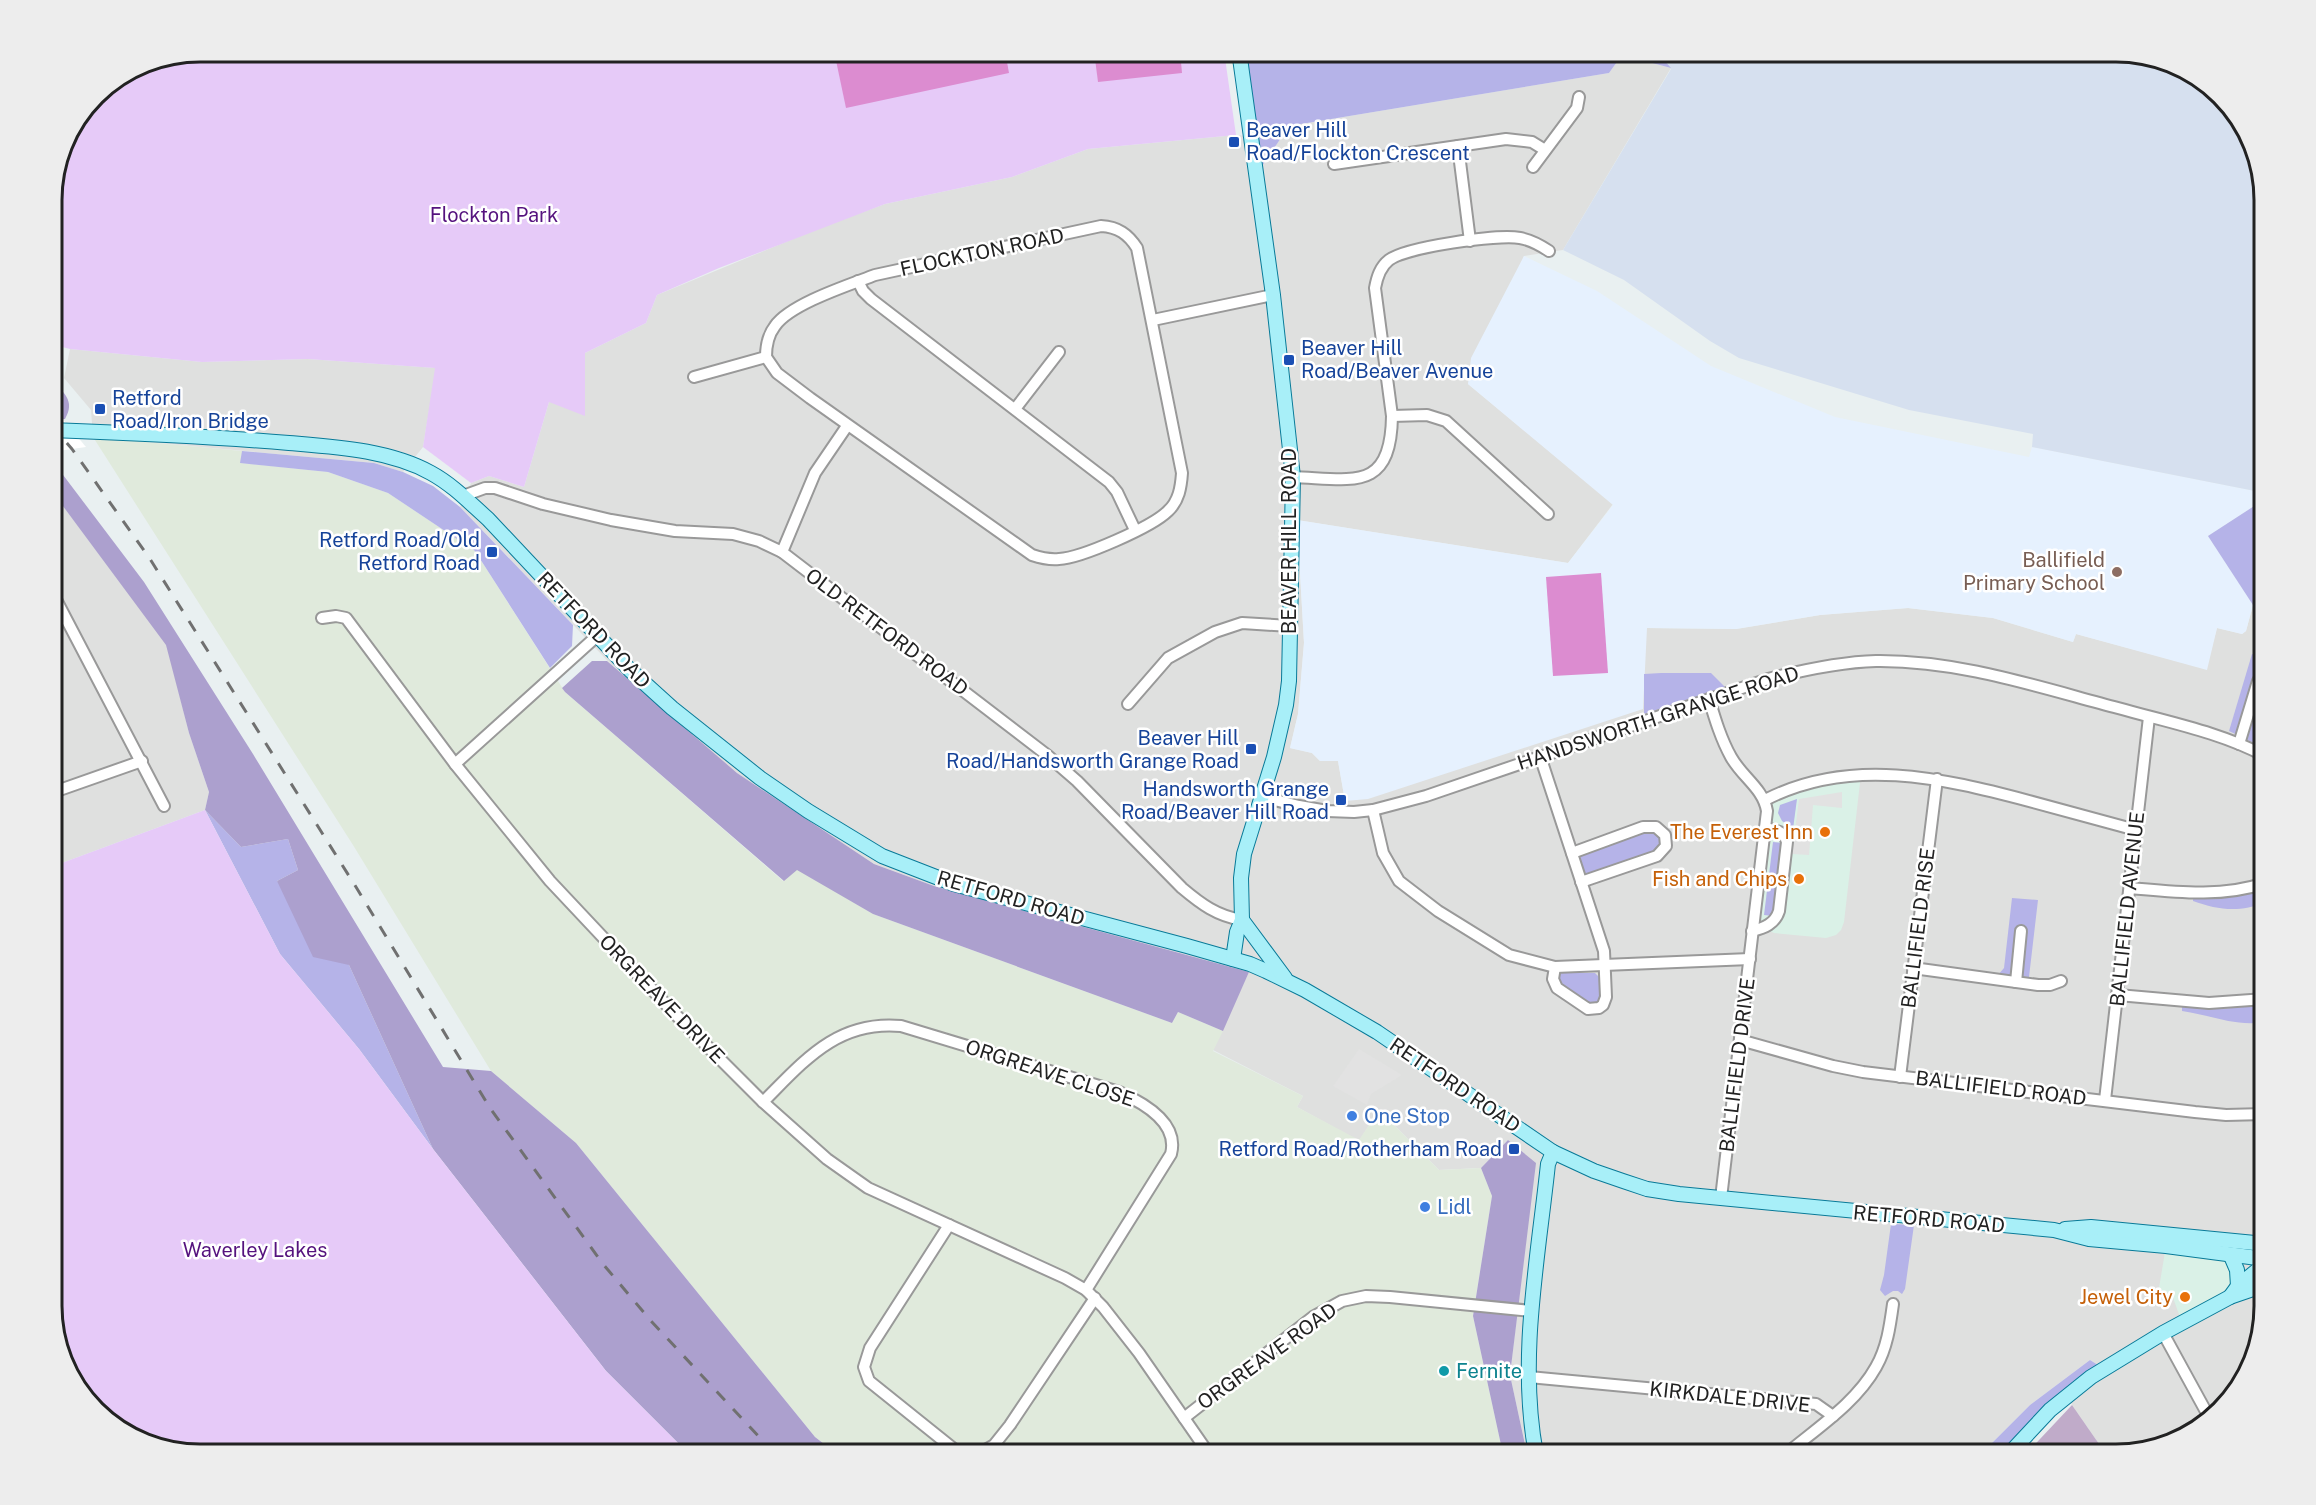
<svg xmlns="http://www.w3.org/2000/svg" width="2316" height="1505" font-family="'Public Sans',sans-serif">
<style>
.residential{fill:#dfe0df}
.commercial{fill:#daf1e7}
.industrial{fill:#e0eadc}
.education{fill:#e6f1fe}
.farmland{fill:#d6e0ef}
.grass{fill:#b5b3e8}
.forest{fill:#aca0ce}
.cemetery{fill:#c0abc9}
.park{fill:#e6caf8}
.pitch{fill:#dc8cd0}
.parking{fill:#e2e2e2}
.pier{fill:#fff}
.lines{fill:none;stroke-linecap:round;stroke-linejoin:round}
.minor-casing{stroke:#999;stroke-width:14}
.major-casing{stroke:#087a98;stroke-width:16}
.minor{stroke:#fff;stroke-width:10}
.major{stroke:#a8eff8;stroke-width:14}
.rail{stroke:#707070;stroke-width:3;stroke-dasharray:12 12;stroke-linecap:butt}
.transit-dot{fill:#1a4fb4;stroke:#fff;stroke-width:2}
.education-dot{fill:#8d6e63;stroke:#fff;stroke-width:2}
.food-dot{fill:#e8710a;stroke:#fff;stroke-width:2}
.shop-dot{fill:#3f7fe0;stroke:#fff;stroke-width:2}
.culture-dot{fill:#0f9aa8;stroke:#fff;stroke-width:2}
.labels{text-anchor:middle;dominant-baseline:central;stroke-width:5;stroke-linejoin:round;paint-order:stroke}
.transit-label{font-size:20px;fill:#164399;stroke:#fff;text-anchor:end}
.park-label{font-size:20px;fill:#55127e;stroke:#fff}
.street-label{font-size:20px;fill:#222;stroke:#fff}
.education-label{font-size:20px;fill:#785e54;stroke:#fff;text-anchor:end}
.food-label{font-size:20px;fill:#c56008;stroke:#fff;text-anchor:end}
.shop-label{font-size:20px;fill:#366cbe;stroke:#fff;text-anchor:start}
.culture-label{font-size:20px;fill:#0d838f;stroke:#fff;text-anchor:start}
.rim{fill:none;stroke:#222;stroke-width:3}
</style>
<rect width="100%" height="100%" fill="#e9f0f1"/>
<g class="residential">
<polygon points="1622,55 1671,68 1563,250 1524,256 1468,384 1613,504 1568,563 1297,520 1304,643 1298,714 1290,748 1312,753 1320,761 1338,761 1345,801 1647,628 1736,629 1820,615 1908,608 1993,618 2073,642 2076,634 2206,669 2217,628 2242,634 2246,631 2253,605 2265,616 2265,1306 2240,1388 2190,1434 2117,1454 2106,1454 2072,1405 2066,1388 2098,1365 2090,1360 2030,1405 1981,1454 1527,1454 1510,1375 1535,1163 1508,1140 1481,1168 1439,1170 1379,1110 1359,1141 1297,1107 1303,1096 1213,1050 1249,972 934,886 874,864 737,773 627,681 460,507 471,483 489,476 524,487 549,402 585,353 646,323 657,295 822,227 885,204 1012,177 1088,149 1236,135 1258,137 1262,165 1289,126 1609,73"/>
<polygon points="70,349 202,362 308,359 436,368 423,447 403,472 374,463 93,437 91,410 64,378"/>
<polygon points="51,490 167,645 189,733 209,792 205,810 51,867"/>
</g>
<g class="commercial">
<polygon points="1861,774 1844,922 1841,930 1836,935 1826,938 1774,933 1763,928 1752,931 1765,800"/>
<polygon points="2166,1246 2231,1256 2238,1286 2182,1323 2171,1292 2158,1294"/>
</g>
<polygon class="industrial" points="93,437 242,451 241,463 328,472 388,493 475,551 565,692 783,881 797,869 873,914 1172,1023 1178,1012 1223,1031 1213,1051 1303,1096 1297,1107 1359,1140 1379,1110 1439,1170 1481,1168 1492,1196 1473,1316 1503,1454 837,1454 815,1437 576,1143 491,1071 353,845"/>
<polygon class="education" points="1524,256 1597,291 1711,366 1835,417 2029,457 2032,447 2265,493 2265,499 2208,536 2253,605 2246,631 2242,634 2217,628 2207,670 2076,634 2073,642 1993,618 1908,608 1820,615 1736,629 1647,628 1643,709 1368,799 1345,801 1338,761 1320,761 1312,753 1290,748 1298,714 1304,643 1297,520 1568,563 1613,505 1468,384 1471,358"/>
<polygon class="farmland" points="1656,51 2116,51 2199,76 2245,126 2265,199 2265,493 2032,447 2033,434 1909,410 1739,358 1710,341 1624,280 1563,250 1671,69"/>
<g class="grass">
<polygon points="1246,51 1656,51 1671,68 1622,55 1609,73 1289,126 1262,166"/>
<polygon points="242,451 374,463 403,472 433,486 460,507 573,625 572,646 550,668 475,551 388,493 328,472 240,463"/>
<polygon points="2265,499 2265,616 2253,605 2208,536"/>
<polygon points="2252,654 2265,659 2265,707 2254,743 2229,731"/>
<polygon points="1661,673 1711,673 1725,687 1644,714 1644,674"/>
<polygon points="1797,799 1793,829 1782,821 1778,813 1780,805"/>
<polygon points="205,810 241,847 288,839 298,870 277,881 349,965 433,1149 359,1049 280,954"/>
<polygon points="1651,832 1657,835 1660,840 1657,850 1651,854 1589,874 1583,872 1579,861 1582,854 1643,833"/>
<polygon points="1773,842 1783,843 1773,916 1764,915"/>
<path d="M2265,889V902C2240,913 2218,910 2193,901V898L2227,897Z"/>
<polygon points="2012,898 2038,900 2029,977 1998,975 2004,968"/>
<polygon points="1560,973 1595,973 1602,980 1603,997 1596,1005 1590,1005 1559,983 1557,977"/>
<path d="M2265,1005V1022C2235,1027 2211,1015 2182,1011V1006L2220,1009Z"/>
<polygon points="1891,1224 1914,1225 1905,1289 1902,1294 1898,1291 1893,1291 1885,1296 1880,1290 1884,1275"/>
<path d="M2090,1360L2098,1365C2062,1391 2032,1421 2002,1454H1981L2030,1405Z"/>
</g>
<g class="forest">
<path d="M51,378C63,393 76,400 65,419L51,420Z"/>
<polygon points="51,459 144,582 253,754 443,1067 491,1071 576,1143 815,1437 837,1454 689,1454 606,1371 433,1149 349,965 313,957 277,881 298,870 288,839 241,847 205,810 209,792 189,733 166,645 51,490"/>
<polygon points="592,661 607,661 737,773 874,864 934,886 1249,972 1223,1031 1178,1012 1172,1023 873,914 797,870 784,881 565,692 562,688"/>
<polygon points="1508,1140 1536,1163 1510,1375 1527,1454 1503,1454 1473,1316 1492,1196 1481,1168"/>
</g>
<polygon class="cemetery" points="2072,1405 2106,1454 2026,1454"/>
<g class="park">
<polygon points="200,51 1224,51 1236,135 1088,149 1012,177 885,204 719,268 657,295 646,323 585,353 585,416 549,402 524,487 489,476 471,483 423,447 435,368 308,359 202,362 70,349 51,344 51,190 62,142 95,94 143,62"/>
<polygon points="205,810 280,954 359,1049 433,1149 606,1371 689,1454 200,1454 117,1429 71,1379 51,1315 51,867"/>
</g>
<g class="pitch">
<polygon points="834,51 1005,51 1009,73 846,108"/>
<polygon points="1094,51 1180,51 1182,73 1098,82"/>
<polygon points="1601,573 1608,673 1553,676 1546,577"/>
</g>
<g class="parking">
<polygon points="1842,792 1842,808 1813,805 1809,855 1792,854 1799,799"/>
<polygon points="1359,1049 1402,1075 1371,1094 1367,1105 1333,1086"/>
</g>
<polygon class="pier" points="51,406 52,406 86,447 51,452"/>
<g class="lines">
<g class="minor-casing">
<g id="minor">
<polyline points="1458,146 1470,241"/>
<polyline points="1334,164 1506,139 1532,142 1545,150"/>
<polyline points="1533,167 1577,108 1579,97"/>
<path d="M1101,226C1118,227 1128,234 1137,248L1182,473C1181,487 1179,501 1168,511C1152,527 1081,558 1059,559C1049,560 1041,558 1032,555L810,398L777,373L766,357C766,346 768,335 775,326C790,304 849,285 875,275Z"/>
<polyline points="858,281 863,291 871,299 1109,482 1117,492 1135,530"/>
<polyline points="1153,320 1273,295"/>
<polyline points="694,377 766,357"/>
<polyline points="1015,409 1059,352"/>
<polyline points="1392,416 1427,415 1446,421 1548,514"/>
<path d="M1293,477C1352,479 1391,493 1392,416L1375,288C1377,277 1380,267 1389,260C1406,247 1498,234 1520,238C1531,240 1540,245 1549,251"/>
<path d="M463,496L485,488H495L543,504L611,520L675,531L733,534L759,541L782,552L1047,755L1077,781L1182,888C1201,904 1217,916 1242,920"/>
<polyline points="782,552 815,473 847,426"/>
<polyline points="51,590 164,806"/>
<polyline points="322,618 336,616 346,618 455,764 550,881 675,1014 763,1102 827,1159 868,1188 1065,1278 1086,1290 1103,1307 1139,1353 1209,1454"/>
<path d="M1709,699C1715,719 1721,739 1731,757C1742,777 1763,788 1767,811L1721,1198"/>
<polyline points="1128,704 1168,658 1215,632 1242,623 1290,626"/>
<polyline points="2239,744 2258,681"/>
<polyline points="1540,756 1604,951 1606,997 1603,1005 1599,1008 1588,1009 1557,988 1553,979 1555,967"/>
<polyline points="455,764 597,636"/>
<polyline points="51,793 142,761"/>
<path d="M1262,797L1299,806L1327,811L1354,812L1373,810L1426,796L1768,679C1803,670 1839,662 1876,661C1959,660 2038,687 2118,708C2167,722 2220,732 2265,756"/>
<path d="M1765,800C1850,756 1942,778 2029,801C2065,811 2100,820 2136,830"/>
<polyline points="1373,810 1383,853 1399,881 1438,911 1509,955 1555,967 1750,959"/>
<polyline points="1572,853 1643,827 1656,827 1665,835 1666,846 1657,856 1581,882"/>
<path d="M2130,888C2175,892 2221,898 2265,883"/>
<path d="M1752,931C1764,928 1775,924 1779,911L1787,842C1784,831 1775,830 1765,828"/>
<polyline points="1913,968 2038,985 2050,985 2061,981"/>
<polyline points="2016,982 2021,931"/>
<polyline points="2118,995 2209,1003 2265,999"/>
<polyline points="1740,1040 1833,1066 1863,1072 2195,1112 2226,1115 2265,1114"/>
<polyline points="1900,1077 1937,779"/>
<polyline points="2105,1100 2149,717"/>
<path d="M763,1102C804,1061 837,1020 901,1026L1119,1092C1144,1103 1179,1123 1171,1154L1086,1290"/>
<polyline points="949,1225 870,1348 864,1367 869,1381 955,1450 966,1454"/>
<polyline points="2163,1333 2209,1417"/>
<polyline points="1529,1377 1816,1404 1833,1416"/>
<polyline points="1184,1418 1313,1317 1342,1301 1366,1296 1390,1297 1532,1311"/>
<polyline points="978,1454 994,1445 1010,1425 1095,1298"/>
<path d="M1786,1454C1817,1428 1856,1403 1876,1367C1887,1348 1890,1326 1893,1304"/>
</g>
</g>
<g class="major-casing">
<g id="major">
<path d="M51,430C131,433 210,436 289,443C336,447 389,450 431,473C453,485 470,503 488,519L630,670L672,708L760,778L808,811L882,856L954,884L1187,946L1250,964L1266,971L1305,990L1377,1032L1553,1152L1594,1171L1623,1181L1647,1189L1679,1194L2054,1230L2089,1239L2166,1246L2265,1259"/>
<polyline points="1242,920 1285,978"/>
<polyline points="1233,959 1237,932 1242,920 1241,878 1244,854 1274,757 1286,705 1289,681 1293,477 1273,295 1239,51"/>
<polyline points="2065,1229 2091,1227 2265,1244"/>
<polyline points="2231,1256 2237,1270 2238,1286"/>
<polyline points="2230,1297 2238,1286 2265,1264"/>
<path d="M1536,1454C1518,1359 1538,1259 1548,1164L1553,1152"/>
<polyline points="2009,1454 2050,1410 2091,1377 2163,1333 2230,1297 2265,1285"/>
</g>
</g>
<use href="#minor" class="minor"/>
<use href="#major" class="major"/>
<polyline class="rail" points="51,425 72,449 150,559 356,887 490,1108 603,1264 651,1321 775,1454"/>
</g>
<g class="transit-dot">
<rect x="1228" y="136" width="12" height="12" rx="3"/>
<rect x="1283" y="354" width="12" height="12" rx="3"/>
<rect x="94" y="403" width="12" height="12" rx="3"/>
<rect x="486" y="546" width="12" height="12" rx="3"/>
<rect x="1245" y="743" width="12" height="12" rx="3"/>
<rect x="1335" y="794" width="12" height="12" rx="3"/>
<rect x="1508" y="1143" width="12" height="12" rx="3"/>
</g>
<circle class="education-dot" cx="2117" cy="572" r="6"/>
<g class="food-dot">
<circle cx="1825" cy="832" r="6"/>
<circle cx="1799" cy="879" r="6"/>
<circle cx="2185" cy="1297" r="6"/>
</g>
<g class="shop-dot">
<circle cx="1352" cy="1116" r="6"/>
<circle cx="1425" cy="1207" r="6"/>
</g>
<circle class="culture-dot" cx="1444" cy="1371" r="6"/>
<g class="labels">
<g class="transit-label">
<text x="1246" y="130" text-anchor="start">Beaver Hill<tspan x="1246" dy="23">Road/Flockton Crescent</tspan></text>
<text x="1301" y="348" text-anchor="start">Beaver Hill<tspan x="1301" dy="23">Road/Beaver Avenue</tspan></text>
<text x="112" y="398" text-anchor="start">Retford<tspan x="112" dy="23">Road/Iron Bridge</tspan></text>
<text x="480" y="540">Retford Road/Old<tspan x="480" dy="23">Retford Road</tspan></text>
<text x="1239" y="738">Beaver Hill<tspan x="1239" dy="23">Road/Handsworth Grange Road</tspan></text>
<text x="1329" y="789">Handsworth Grange<tspan x="1329" dy="23">Road/Beaver Hill Road</tspan></text>
<text x="1502" y="1149">Retford Road/Rotherham Road</text>
</g>
<g class="park-label">
<text x="494" y="215">Flockton Park</text>
<text x="255" y="1250">Waverley Lakes</text>
</g>
<g class="street-label">
<text transform="translate(982 252) rotate(-12)">FLOCKTON ROAD</text>
<text transform="translate(1289 541) rotate(-90)">BEAVER HILL ROAD</text>
<text transform="translate(594 630) rotate(46)">RETFORD ROAD</text>
<text transform="translate(887 632) rotate(37)">OLD RETFORD ROAD</text>
<text transform="translate(1658 718) rotate(-18)">HANDSWORTH GRANGE ROAD</text>
<text transform="translate(1011 898) rotate(16)">RETFORD ROAD</text>
<text transform="translate(2127 909) rotate(-84)">BALLIFIELD AVENUE</text>
<text transform="translate(1918 928) rotate(-83)">BALLIFIELD RISE</text>
<text transform="translate(662 999) rotate(46)">ORGREAVE DRIVE</text>
<text transform="translate(1737 1065) rotate(-83)">BALLIFIELD DRIVE</text>
<text transform="translate(1050 1073) rotate(18)">ORGREAVE CLOSE</text>
<text transform="translate(1455 1085) rotate(34)">RETFORD ROAD</text>
<text transform="translate(2001 1088) rotate(7)">BALLIFIELD ROAD</text>
<text transform="translate(1929 1219) rotate(5)">RETFORD ROAD</text>
<text transform="translate(1267 1356) rotate(-36)">ORGREAVE ROAD</text>
<text transform="translate(1730 1397) rotate(6)">KIRKDALE DRIVE</text>
</g>
<g class="education-label">
<text x="2105" y="560">Ballifield<tspan x="2105" dy="23">Primary School</tspan></text>
</g>
<g class="food-label">
<text x="1813" y="832">The Everest Inn</text>
<text x="1787" y="879">Fish and Chips</text>
<text x="2173" y="1297">Jewel City</text>
</g>
<g class="shop-label">
<text x="1364" y="1116">One Stop</text>
<text x="1437" y="1207">Lidl</text>
</g>
<g class="culture-label">
<text x="1456" y="1371">Fernite</text>
</g>
</g>
<path d="M0 0H2316V1505H0ZM200 62H2116A138 138 0 0 1 2254 200V1306A138 138 0 0 1 2116 1444H200A138 138 0 0 1 62 1306V200A138 138 0 0 1 200 62Z" fill="#ededed" fill-rule="evenodd"/>
<path class="rim" d="M200 62H2116A138 138 0 0 1 2254 200V1306A138 138 0 0 1 2116 1444H200A138 138 0 0 1 62 1306V200A138 138 0 0 1 200 62Z"/>
</svg>
